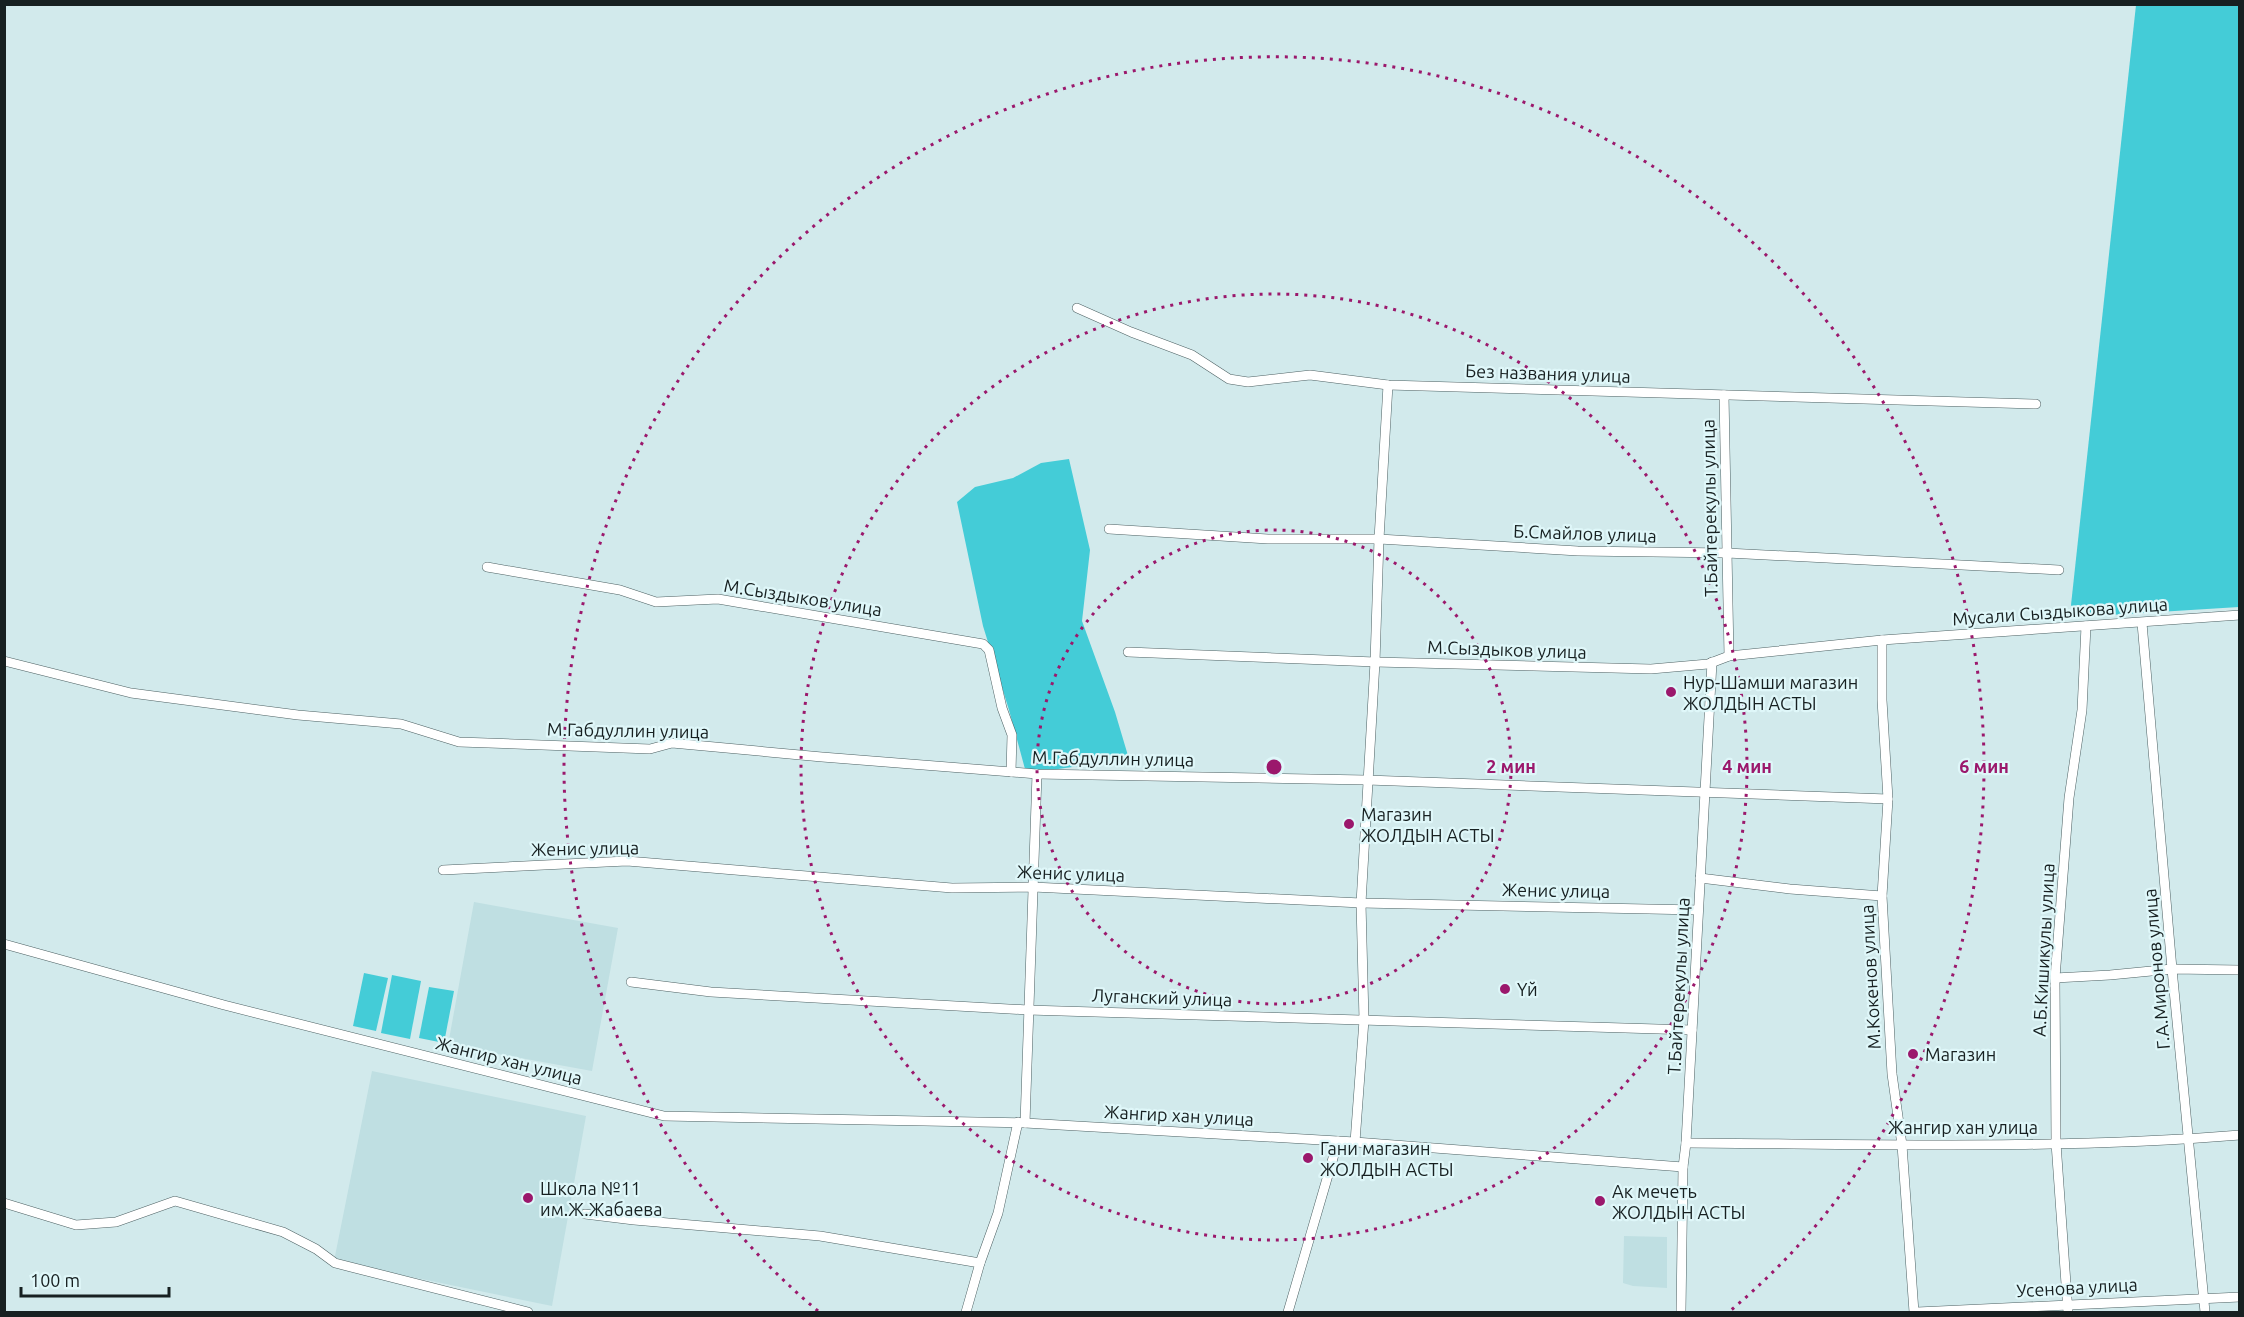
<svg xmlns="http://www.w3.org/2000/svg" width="2244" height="1317" font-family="Ubuntu,sans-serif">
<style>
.built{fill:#bfdfe2}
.green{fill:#44ccd7}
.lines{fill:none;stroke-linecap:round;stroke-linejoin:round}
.street-casing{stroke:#4d6163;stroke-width:10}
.street{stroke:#fff;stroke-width:9}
.ring{fill:none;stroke:#9b186c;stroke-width:3;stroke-dasharray:3 6}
.poi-dot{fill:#9b186c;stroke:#dff7f9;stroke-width:2}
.labels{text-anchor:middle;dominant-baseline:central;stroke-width:4.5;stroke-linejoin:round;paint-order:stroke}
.street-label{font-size:18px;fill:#172021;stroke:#dff7f9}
.poi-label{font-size:18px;fill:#172021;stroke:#dff7f9;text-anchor:start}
.centre{fill:#9b186c;stroke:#dff7f9;stroke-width:3}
.ring-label{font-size:18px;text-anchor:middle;font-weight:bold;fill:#9b186c;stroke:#dff7f9;stroke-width:4.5;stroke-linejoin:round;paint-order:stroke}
</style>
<rect width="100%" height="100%" fill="#d2eaec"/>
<g class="built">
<polygon points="474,902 618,928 592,1071 448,1045"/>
<polygon points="372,1071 586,1116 552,1306 334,1261"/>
<polygon points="1624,1236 1667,1237 1667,1288 1633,1286 1623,1283"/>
</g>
<g class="green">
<polygon points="2136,5 2239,5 2239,607 2078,617 2071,605"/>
<polygon points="1069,459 1090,550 1082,621 1115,712 1129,759 1044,771 1025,769 1009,710 983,626 957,502 975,487 1013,478 1041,463"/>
<polygon points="364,973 388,978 376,1031 353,1026"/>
<polygon points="392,975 421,981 410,1039 381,1033"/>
<polygon points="429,987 454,991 444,1043 419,1038"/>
</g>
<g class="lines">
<g class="street-casing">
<g id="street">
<polyline points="1077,308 1131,332 1192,355 1229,379 1248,382 1310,375 1388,385 2036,404"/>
<polyline points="1724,395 1729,656"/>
<polyline points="1109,529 1268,539 1379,539 1578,551 1727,553 2059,570"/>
<polyline points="487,567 620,590 656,602 718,599 983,644 989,650 1002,708 1012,735 1011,772"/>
<polyline points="2142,623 2172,969 2205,1312"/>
<polyline points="1882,640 1882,700 1888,799 1882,896 1892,1074 1902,1145 1914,1312"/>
<polyline points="1128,652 1375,662 1651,669 1708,664 1729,656 1882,640 2240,615"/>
<polyline points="4,661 131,693 298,715 401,724 459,742 650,749 672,743 822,757 1037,774 1367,780 1888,799"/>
<polyline points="443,870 627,861 952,888 1033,887 1361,903 1698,910"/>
<polyline points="1700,878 1790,889 1882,896"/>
<polyline points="4,944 224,1005 664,1116 1025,1123 1355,1142 1683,1167"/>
<polyline points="2055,978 2110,975 2172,969 2240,970"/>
<polyline points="631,982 711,992 1028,1010 1692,1030"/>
<polyline points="1025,1123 1037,774"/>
<polyline points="1355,1142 1364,1020 1361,903 1375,662 1379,539 1388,385"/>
<path d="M1686,1143C1870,1144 2056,1150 2240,1135"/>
<polyline points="4,1203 76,1225 116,1222 175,1201 283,1232 316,1249 335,1263 528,1312"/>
<polyline points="585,1214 634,1220 820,1236 980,1263"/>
<polyline points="966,1312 980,1263 998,1213 1018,1122"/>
<polyline points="1288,1312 1338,1141"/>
<polyline points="1681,1312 1683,1167 1686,1143 1712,662"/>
<polyline points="1917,1312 2240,1297"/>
<polyline points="2068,1312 2056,1143 2055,978 2069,798 2082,710 2086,626"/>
</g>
</g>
<use href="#street" class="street"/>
</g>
<g class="ring">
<circle cx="1274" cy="767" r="237"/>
<circle cx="1274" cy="767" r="473"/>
<path d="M818 1311A710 710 0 1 1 1730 1311"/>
</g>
<g class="poi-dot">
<circle cx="1671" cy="692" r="6"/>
<circle cx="1349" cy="824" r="6"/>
<circle cx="1505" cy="989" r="6"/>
<circle cx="1913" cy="1054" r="6"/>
<circle cx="1308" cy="1158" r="6"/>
<circle cx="528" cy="1198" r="6"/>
<circle cx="1600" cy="1201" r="6"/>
</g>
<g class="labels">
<g class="street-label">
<text transform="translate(1548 373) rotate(2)">Без названия улица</text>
<text transform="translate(1709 508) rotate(-91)">Т.Байтерекулы улица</text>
<text transform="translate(1585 533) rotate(2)">Б.Смайлов улица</text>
<text transform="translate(803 597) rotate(9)">М.Сыздыков улица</text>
<text transform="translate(2060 611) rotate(-4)">Мусали Сыздыкова улица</text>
<text transform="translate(1507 649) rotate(2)">М.Сыздыков улица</text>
<text transform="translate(628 730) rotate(1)">М.Габдуллин улица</text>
<text transform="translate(1113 758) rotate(1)">М.Габдуллин улица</text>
<text transform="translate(585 848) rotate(-1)">Женис улица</text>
<text transform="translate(1071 873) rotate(2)">Женис улица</text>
<text transform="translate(1556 890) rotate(1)">Женис улица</text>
<text transform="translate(2043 950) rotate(-87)">А.Б.Кишикулы улица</text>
<text transform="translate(2156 969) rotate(-95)">Г.А.Миронов улица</text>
<text transform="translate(1870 977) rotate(-93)">М.Кокенов улица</text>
<text transform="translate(1678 986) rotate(-87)">Т.Байтерекулы улица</text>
<text transform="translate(1162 997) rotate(2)">Луганский улица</text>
<text transform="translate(509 1060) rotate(14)">Жангир хан улица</text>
<text transform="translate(1179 1115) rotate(3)">Жангир хан улица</text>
<text x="1963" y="1127">Жангир хан улица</text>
<text transform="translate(2077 1287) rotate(-3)">Усенова улица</text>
</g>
<g class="poi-label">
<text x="1683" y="682">Нур-Шамши магазин<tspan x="1683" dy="21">ЖОЛДЫН АСТЫ</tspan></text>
<text x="1361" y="814">Магазин<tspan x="1361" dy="21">ЖОЛДЫН АСТЫ</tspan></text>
<text x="1517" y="989">Үй</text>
<text x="1925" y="1054">Магазин</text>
<text x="1320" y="1148">Гани магазин<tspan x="1320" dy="21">ЖОЛДЫН АСТЫ</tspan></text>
<text x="540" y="1188">Школа №11<tspan x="540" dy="21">им.Ж.Жабаева</tspan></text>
<text x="1612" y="1191">Ак мечеть<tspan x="1612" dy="21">ЖОЛДЫН АСТЫ</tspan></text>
</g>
</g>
<circle cx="1274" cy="767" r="9" class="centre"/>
<g class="ring-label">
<text x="1511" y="773">2 мин</text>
<text x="1747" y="773">4 мин</text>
<text x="1984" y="773">6 мин</text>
</g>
<rect width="2244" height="1317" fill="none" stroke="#172021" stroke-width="12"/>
<path d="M21 1287v9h148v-9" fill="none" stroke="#172021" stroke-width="3"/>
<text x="30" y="1287" font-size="18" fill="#172021" stroke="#dff7f9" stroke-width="4.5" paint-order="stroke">100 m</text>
</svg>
